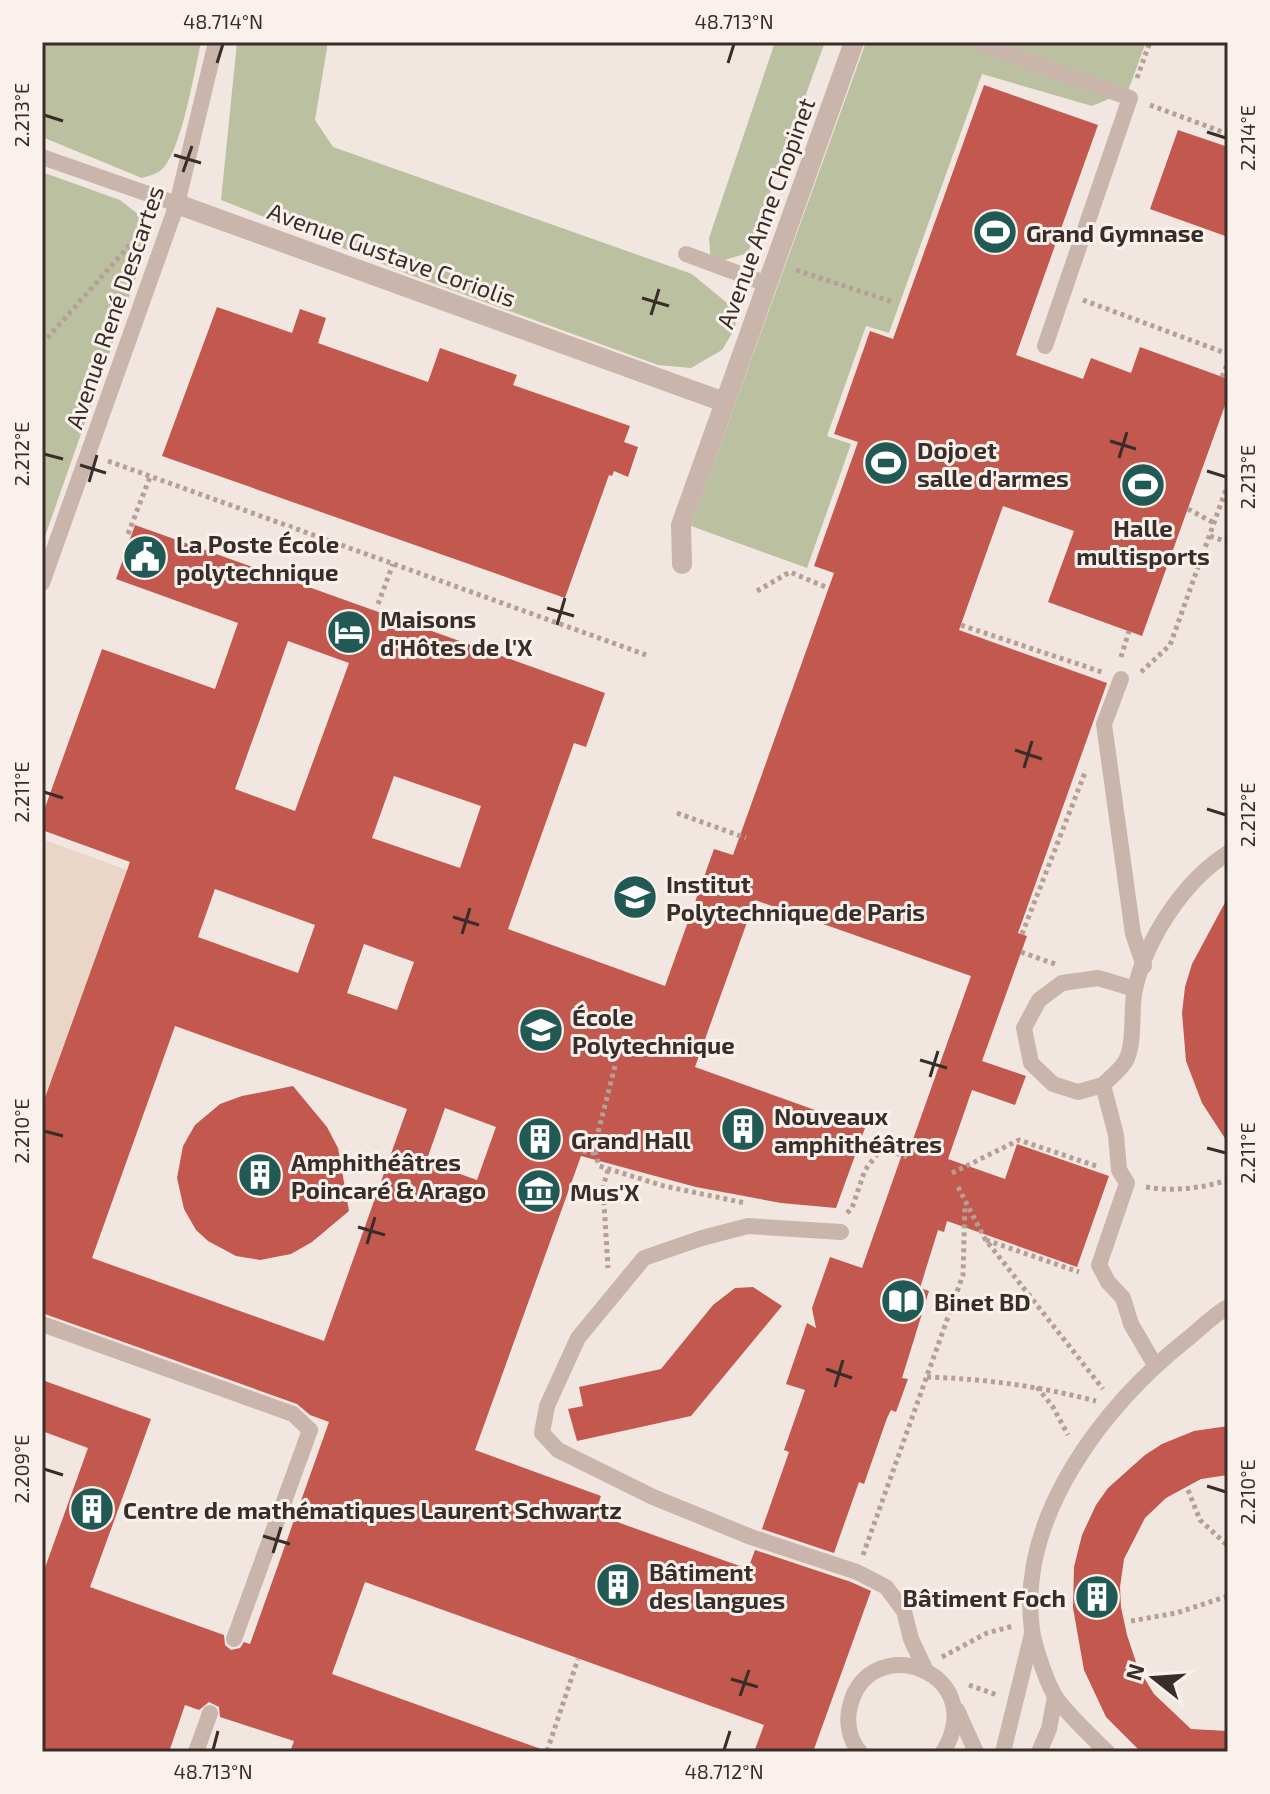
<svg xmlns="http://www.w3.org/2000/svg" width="1270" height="1794" font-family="'Exo 2',sans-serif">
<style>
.green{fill:#bbc1a0}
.plaza{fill:#ead5c7}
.building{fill:#c2584e;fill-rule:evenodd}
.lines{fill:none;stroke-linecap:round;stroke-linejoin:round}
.path{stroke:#b69f96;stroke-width:5;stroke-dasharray:4 4;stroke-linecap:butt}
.lane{stroke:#cab5ac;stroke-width:16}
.street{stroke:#cab5ac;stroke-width:20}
.ticks{fill:none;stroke:#392d2a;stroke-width:3}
.labels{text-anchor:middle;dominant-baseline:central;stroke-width:6;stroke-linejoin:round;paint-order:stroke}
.street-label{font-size:24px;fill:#392d2a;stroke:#faf1ec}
.poi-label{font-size:24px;font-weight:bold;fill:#392d2a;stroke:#faf1ec;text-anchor:start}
.neatline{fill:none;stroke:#392d2a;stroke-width:3}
.ticks-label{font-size:20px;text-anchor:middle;fill:#392d2a}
</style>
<rect width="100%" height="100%" fill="#f2e7e0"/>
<g class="green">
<path d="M42,42H201C195,69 181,156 160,171C156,174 148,176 142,178L42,137Z"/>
<polygon points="237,42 328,42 315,120 333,147 692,274 732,307 736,327 722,350 691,368 658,365 413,276 221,200"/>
<polygon points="775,42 825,42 748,253 711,264 709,238"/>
<polygon points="866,42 1146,42 1128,91 1092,106 982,74 889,333 866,326 827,436 851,444 807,568 691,526"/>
<polygon points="42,172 120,200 139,215 148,243 42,545"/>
</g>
<polygon class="plaza" points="42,839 127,870 42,1106"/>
<g class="building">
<path d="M984,85L1098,125L1016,355L1083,379L1091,358L1131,373L1140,347L1228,379V397L1142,636L1048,602L1074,531L1003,506L959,630L1107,683L1018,933L1027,936L982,1061L1026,1076L1015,1105L972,1090L948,1159L1005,1179L1017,1144L1109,1176L1077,1267L947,1221L944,1232L938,1230L920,1288L929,1291L902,1378L908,1379L896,1412L891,1410L887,1418L864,1484L859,1482L834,1553L762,1529L789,1452L784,1450L805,1390L786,1384L807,1323L816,1328L812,1308L830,1257L862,1268L906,1143L911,1145L971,976L755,900L695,1067L865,1128L836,1208L781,1203L696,1187L581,1156L475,1450L601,1496L595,1514L748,1569L755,1550L851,1582L871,1591L813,1752H754L764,1725L365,1582L332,1674L541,1749L540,1752H290L294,1741L220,1717L219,1707L209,1702L199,1710L185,1705L169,1752H42V1576L88,1448L42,1431V1380L151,1419L90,1587L224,1635L225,1645L231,1650L240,1648L244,1642L250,1644L329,1422L310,1415L297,1404L42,1313V1106L130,862L42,830V816L102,649L215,689L238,623L116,579L135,525L605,693L586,747L574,743L508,929L665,986L714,849L733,855L834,573L814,566L858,442L834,434L870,331L893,339ZM288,641L349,663L295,811L235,789ZM394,776L481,806L460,868L372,838ZM215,889L315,925L298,973L198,937ZM364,944L414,962L397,1010L347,993ZM175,1026L407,1109L324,1341L92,1258ZM445,1108L496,1127L477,1180L426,1162Z"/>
<polygon points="1178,130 1228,147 1228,237 1150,209"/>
<polygon points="217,307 292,333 300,309 326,318 318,343 428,382 440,348 517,375 513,385 630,426 624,442 638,447 628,477 614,471 612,476 609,475 565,598 162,456"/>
<polygon points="1228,897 1228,1143 1202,1103 1186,1061 1182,1013 1185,987 1192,964"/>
<polygon points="293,1086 327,1127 338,1148 349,1211 312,1242 291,1254 260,1260 236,1256 208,1241 196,1230 184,1209 177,1178 183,1146 195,1125 220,1104 242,1096"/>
<polygon points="753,1287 782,1306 691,1416 577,1441 568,1409 583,1406 579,1387 661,1369 713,1305 735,1288"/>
<polygon points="1228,1426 1228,1475 1201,1479 1166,1498 1145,1518 1124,1559 1120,1587 1121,1607 1127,1635 1138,1668 1154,1694 1191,1729 1228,1731 1228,1752 1141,1752 1106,1717 1084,1670 1073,1608 1074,1567 1082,1535 1096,1505 1108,1488 1145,1455 1162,1444 1194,1431"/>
</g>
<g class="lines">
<g class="path">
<polyline points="1137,78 1150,42"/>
<polyline points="1150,105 1228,134"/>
<polyline points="796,270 893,302"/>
<polyline points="1083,300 1228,354"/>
<polyline points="42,344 142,231"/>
<polyline points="1222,377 1228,362"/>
<polyline points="108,461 649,656"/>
<polyline points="1188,509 1214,523"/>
<polyline points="128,534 150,477"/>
<polyline points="1210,536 1228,542"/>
<polyline points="757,591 790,572 828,588"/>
<polyline points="378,604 393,564"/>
<polyline points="961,625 1102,672"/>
<polyline points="1121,657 1129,631"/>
<polyline points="1141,672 1170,645 1228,484"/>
<polyline points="677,813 746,838"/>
<polyline points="1022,934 1086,770"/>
<polyline points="1021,952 1055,964"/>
<polyline points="615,1066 594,1148 599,1166 664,1186 745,1203"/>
<polyline points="874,1145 907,1157"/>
<polyline points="583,1151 594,1153"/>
<polyline points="608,1170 603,1187 608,1268"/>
<polyline points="952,1173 1019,1140 1099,1167"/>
<polyline points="958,1187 985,1239 1103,1389"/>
<path d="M1146,1187C1174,1192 1202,1188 1228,1180"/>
<polyline points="847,1213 852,1208 865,1170 882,1148"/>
<polyline points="986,1240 1079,1272"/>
<path d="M927,1377C987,1379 1038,1386 1096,1401"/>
<polyline points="1037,1387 1053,1407 1068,1435"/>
<polyline points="1188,1490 1200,1520 1228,1546"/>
<polyline points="863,1555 963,1275 965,1205"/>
<polyline points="1131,1621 1176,1613 1228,1596"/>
<polyline points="942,1657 987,1633 1013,1626"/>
<polyline points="969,1685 997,1695"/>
<polyline points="547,1751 578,1659"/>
</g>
<g class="lane">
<polyline points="975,42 1130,98 1045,346"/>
<polyline points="42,157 177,204"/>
<polyline points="686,254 767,284"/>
<polyline points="42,583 177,204 216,42"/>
<polyline points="1121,679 1104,724 1133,934 1144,966"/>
<polyline points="1103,1085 1078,1092 1053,1084 1031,1063 1024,1028 1039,1000 1062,983 1098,978 1135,989"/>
<polyline points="841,1232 748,1226 702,1238 644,1258 578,1338 547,1406 542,1433 558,1450 653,1497 751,1537 857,1572 886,1587 904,1611 911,1639 925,1669"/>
<polyline points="42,1324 293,1414 310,1430 234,1639"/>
<path d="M1155,1365L1131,1324L1123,1298L1108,1282L1099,1265L1127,1183L1119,1170L1116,1135L1103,1085C1110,1078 1120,1070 1125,1062C1136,1044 1130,1009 1135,989C1147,937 1184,881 1228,853"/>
<polyline points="957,1710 976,1752"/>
<polyline points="196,1752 210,1713"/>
<path d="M860,1752C849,1740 846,1721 850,1706C869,1628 992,1672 943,1752"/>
<polyline points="1003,1752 1032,1634"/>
<polyline points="1039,1752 1049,1729 1055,1697"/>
<path d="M1107,1752C1090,1735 1071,1718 1057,1699C1048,1687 1034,1645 1032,1630C1017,1518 1103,1406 1185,1341C1199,1330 1213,1315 1228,1307"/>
</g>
<g class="street">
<polyline points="177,204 724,402"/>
<polyline points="682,564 681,525 854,42"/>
</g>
</g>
<path class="ticks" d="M217,63L223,44M728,63L734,44M44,115L63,121M1207,132L1226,138M174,155L201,163M183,172L192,146M642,298L669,306M651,315L659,289M1110,441L1136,449M44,454L63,459M1119,458L1127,432M80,465L106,473M1207,471L1226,477M89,482L97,455M547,608L574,616M557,625L565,598M1015,750L1042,759M1024,768L1032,741M44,792L63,798M1207,809L1226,815M453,917L479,925M462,934L470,908M920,1060L947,1068M930,1077L938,1051M44,1131L63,1136M1207,1148L1226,1153M358,1227L385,1235M367,1244L375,1217M826,1369L852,1378M835,1387L843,1360M44,1469L63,1475M1207,1486L1226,1492M263,1536L290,1544M273,1553L281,1527M731,1679L758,1687M740,1696L749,1670M213,1750L218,1731M724,1750L730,1731"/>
<defs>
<g id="stadium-disc" transform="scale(2.3)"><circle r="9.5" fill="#215954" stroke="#faf1ec"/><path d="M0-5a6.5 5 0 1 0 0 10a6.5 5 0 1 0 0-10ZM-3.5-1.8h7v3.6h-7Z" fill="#fff"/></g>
<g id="civic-disc" transform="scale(2.3)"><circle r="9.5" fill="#215954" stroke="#faf1ec"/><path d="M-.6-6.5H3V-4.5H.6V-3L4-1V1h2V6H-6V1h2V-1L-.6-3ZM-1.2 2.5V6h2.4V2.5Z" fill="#fff"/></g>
<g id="hotel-disc" transform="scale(2.3)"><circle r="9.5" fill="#215954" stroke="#faf1ec"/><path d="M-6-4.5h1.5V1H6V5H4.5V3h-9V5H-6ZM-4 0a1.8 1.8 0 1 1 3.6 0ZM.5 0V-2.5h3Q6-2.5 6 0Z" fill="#fff"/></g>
<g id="university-disc" transform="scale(2.3)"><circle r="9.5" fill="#215954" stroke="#faf1ec"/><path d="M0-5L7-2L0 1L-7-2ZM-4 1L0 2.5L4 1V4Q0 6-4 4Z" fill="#fff"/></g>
<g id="building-disc" transform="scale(2.3)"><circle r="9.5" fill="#215954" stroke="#faf1ec"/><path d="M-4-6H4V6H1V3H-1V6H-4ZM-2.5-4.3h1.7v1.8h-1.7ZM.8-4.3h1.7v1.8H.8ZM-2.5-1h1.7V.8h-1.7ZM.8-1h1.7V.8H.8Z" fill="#fff"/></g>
<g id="museum-disc" transform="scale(2.3)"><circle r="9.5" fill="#215954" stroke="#faf1ec"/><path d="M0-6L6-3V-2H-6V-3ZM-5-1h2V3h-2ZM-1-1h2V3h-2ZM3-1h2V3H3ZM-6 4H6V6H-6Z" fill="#fff"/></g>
<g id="library-disc" transform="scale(2.3)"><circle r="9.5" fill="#215954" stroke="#faf1ec"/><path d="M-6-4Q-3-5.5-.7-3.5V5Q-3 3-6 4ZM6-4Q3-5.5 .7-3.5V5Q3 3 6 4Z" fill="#fff"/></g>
</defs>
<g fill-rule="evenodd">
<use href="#stadium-disc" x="995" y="232"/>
<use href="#stadium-disc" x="886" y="463"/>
<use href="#stadium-disc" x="1143" y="485"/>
<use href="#civic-disc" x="145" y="557"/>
<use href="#hotel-disc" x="349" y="632"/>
<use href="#university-disc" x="635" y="897"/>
<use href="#university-disc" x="541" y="1030"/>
<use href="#building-disc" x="743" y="1129"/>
<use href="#building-disc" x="540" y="1139"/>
<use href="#building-disc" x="260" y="1175"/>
<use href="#museum-disc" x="539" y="1191"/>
<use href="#library-disc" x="903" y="1301"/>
<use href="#building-disc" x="92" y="1509"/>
<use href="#building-disc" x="618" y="1585"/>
<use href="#building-disc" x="1097" y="1597"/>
</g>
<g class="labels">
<g class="street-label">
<text transform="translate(765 213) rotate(-70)">Avenue Anne Chopinet</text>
<text transform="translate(392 254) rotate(20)">Avenue Gustave Coriolis</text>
<text transform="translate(114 307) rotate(-71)">Avenue René Descartes</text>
</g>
<g class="poi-label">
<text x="1026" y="232">Grand Gymnase</text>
<text x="917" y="449">Dojo et<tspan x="917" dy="28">salle d'armes</tspan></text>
<text x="1143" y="527" text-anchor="middle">Halle<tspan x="1143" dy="28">multisports</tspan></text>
<text x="176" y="543">La Poste École<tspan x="176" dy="28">polytechnique</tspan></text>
<text x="380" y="618">Maisons<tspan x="380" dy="28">d'Hôtes de l'X</tspan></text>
<text x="666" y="883">Institut<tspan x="666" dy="28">Polytechnique de Paris</tspan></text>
<text x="572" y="1016">École<tspan x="572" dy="28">Polytechnique</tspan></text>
<text x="774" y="1115">Nouveaux<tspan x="774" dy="28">amphithéâtres</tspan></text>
<text x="571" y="1139">Grand Hall</text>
<text x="291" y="1161">Amphithéâtres<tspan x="291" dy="28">Poincaré &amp; Arago</tspan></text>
<text x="570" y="1191">Mus'X</text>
<text x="934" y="1301">Binet BD</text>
<text x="123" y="1509">Centre de mathématiques Laurent Schwartz</text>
<text x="649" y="1571">Bâtiment<tspan x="649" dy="28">des langues</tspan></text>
<text x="1066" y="1597" text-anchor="end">Bâtiment Foch</text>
</g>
</g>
<rect width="1270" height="1794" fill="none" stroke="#faf1ec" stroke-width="88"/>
<g transform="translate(1154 1678) rotate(287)" stroke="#faf1ec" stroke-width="6" paint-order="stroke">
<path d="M0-6L14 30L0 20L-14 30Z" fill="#392d2a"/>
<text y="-12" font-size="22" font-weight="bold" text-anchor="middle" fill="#392d2a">N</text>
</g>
<rect x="44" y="44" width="1182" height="1706" class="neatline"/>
<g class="ticks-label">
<text x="223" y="29">48.714°N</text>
<text x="734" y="29">48.713°N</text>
<text transform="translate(22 115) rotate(-90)" y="7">2.213°E</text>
<text transform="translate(1248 138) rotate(-90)" y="7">2.214°E</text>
<text transform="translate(22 454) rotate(-90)" y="7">2.212°E</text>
<text transform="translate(1248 477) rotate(-90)" y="7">2.213°E</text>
<text transform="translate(22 792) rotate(-90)" y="7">2.211°E</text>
<text transform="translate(1248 815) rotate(-90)" y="7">2.212°E</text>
<text transform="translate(22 1131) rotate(-90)" y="7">2.210°E</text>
<text transform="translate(1248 1153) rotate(-90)" y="7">2.211°E</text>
<text transform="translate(22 1469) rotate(-90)" y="7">2.209°E</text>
<text transform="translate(1248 1492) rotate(-90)" y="7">2.210°E</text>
<text x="213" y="1779">48.713°N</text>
<text x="724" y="1779">48.712°N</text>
</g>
</svg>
